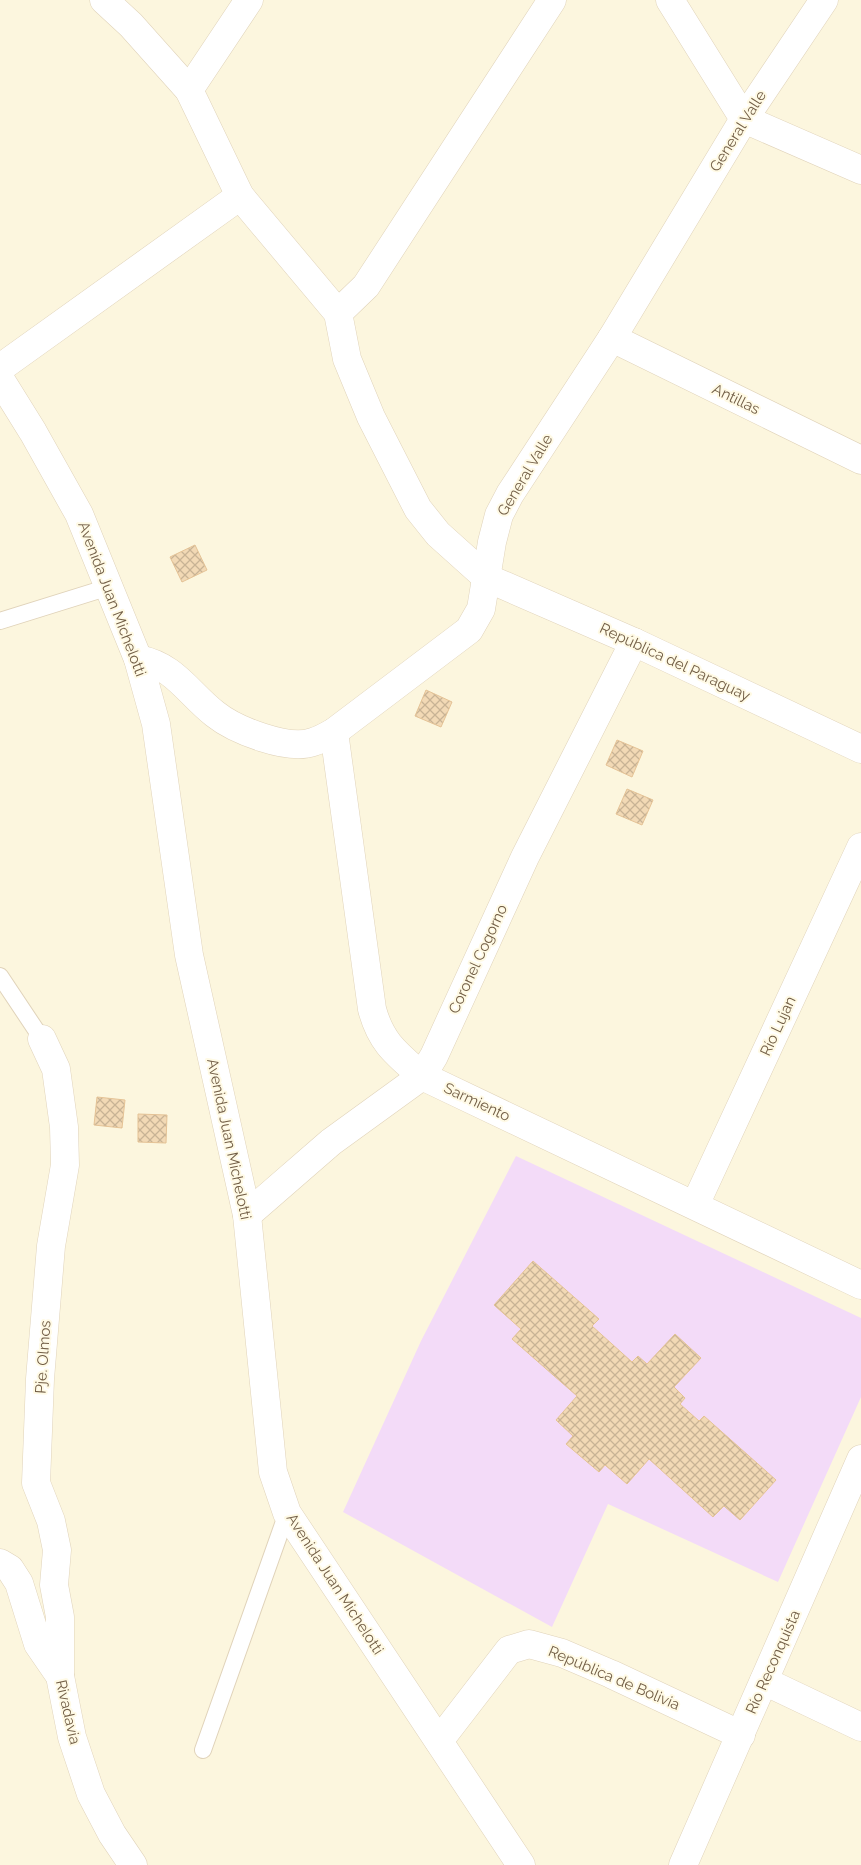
<svg xmlns="http://www.w3.org/2000/svg" width="861" height="1865" font-family="Raleway,sans-serif">
<style>
.education{fill:#f3dbf8}
.building{fill:url(#building-cross-hatch);stroke:#e5c396}
.lines{fill:none;stroke-linecap:round;stroke-linejoin:round}
.lane-casing{stroke:#e0d3ba;stroke-width:18}
.street-casing{stroke:#e0d3ba;stroke-width:29}
.lane{stroke:#fff;stroke-width:16}
.street{stroke:#fff;stroke-width:28}
.labels{text-anchor:middle;dominant-baseline:central;stroke-width:4;stroke-linejoin:round;paint-order:stroke}
.street-label{font-size:15px;fill:#725e46;stroke:#fffae5}
</style>
<defs>
<pattern id="building-cross-hatch" width="8" height="8" patternUnits="userSpaceOnUse" patternTransform="scale(1.25)"><rect width="8" height="8" fill="#f2d9b5"/><path d="M0 0l8 8M0 8l8-8" fill="none" stroke="#c8b395"/></pattern>
</defs>
<rect width="100%" height="100%" fill="#fcf6de"/>
<polygon class="education" points="516,1156 861,1318 861,1397 778,1582 608,1504 552,1627 343,1512 421,1341"/>
<g class="building">
<polygon points="195,545 207,570 182,582 170,557"/>
<polygon points="426,690 452,702 441,727 415,716"/>
<polygon points="617,740 643,751 632,777 606,765"/>
<polygon points="627,789 653,800 642,825 616,814"/>
<polygon points="97,1097 125,1100 122,1128 94,1125"/>
<polygon points="138,1114 167,1115 166,1143 138,1142"/>
<polygon points="533,1261 599,1319 592,1326 632,1362 638,1356 647,1364 675,1334 701,1358 674,1387 685,1398 680,1404 699,1421 704,1416 776,1480 740,1520 724,1506 713,1517 649,1459 627,1484 605,1465 599,1472 566,1444 573,1436 556,1420 577,1396 512,1339 521,1329 494,1305"/>
</g>
<g class="lines">
<g class="lane-casing">
<g id="lane">
<polyline points="0,621 109,587"/>
<polyline points="0,976 42,1039"/>
<polyline points="203,1750 287,1513"/>
</g>
</g>
<g class="street-casing">
<g id="street">
<polyline points="104,0 131,25 189,90 240,196 338,313 347,359 371,417 418,509 438,534 487,578 634,642 861,749"/>
<polyline points="670,0 744,119 861,170"/>
<polyline points="189,90 249,0"/>
<polyline points="338,313 366,286 552,0"/>
<polyline points="612,338 861,460"/>
<polyline points="0,368 240,196"/>
<polyline points="0,379 33,432 79,514 138,659 156,724 189,955 247,1215 273,1472 287,1513 521,1865"/>
<path d="M138,659C175,666 187,692 215,714C235,730 288,751 313,742C320,740 327,736 334,732L469,630L481,609L492,542L499,515L510,494L612,338L744,119L824,0"/>
<path d="M334,732L372,1009C381,1043 397,1054 422,1076L861,1285"/>
<polyline points="42,1039 56,1069 64,1127 65,1165 51,1246 40,1379 36,1483 51,1521 57,1550 54,1585 60,1617 60,1676"/>
<polyline points="695,1205 861,847"/>
<polyline points="247,1215 331,1142 422,1076 434,1056 525,857 634,642"/>
<polyline points="0,1563 10,1569 19,1583 38,1644 60,1676 72,1737 91,1794 112,1834 133,1865"/>
<polyline points="764,1681 861,1727"/>
<polyline points="439,1741 509,1650 529,1644 562,1653 611,1674 741,1735"/>
<polyline points="683,1865 861,1459"/>
</g>
</g>
<use href="#lane" class="lane"/>
<use href="#street" class="street"/>
</g>
<g class="labels">
<g class="street-label">
<text transform="translate(738 131) rotate(-58)">General Valle</text>
<text transform="translate(736 399) rotate(26)">Antillas</text>
<text transform="translate(525 475) rotate(-59)">General Valle</text>
<text transform="translate(112 599) rotate(69)">Avenida Juan Michelotti</text>
<text transform="translate(675 662) rotate(25)">República del Paraguay</text>
<text transform="translate(478 959) rotate(-65)">Coronel Cogorno</text>
<text transform="translate(778 1026) rotate(-65)">Río Lujan</text>
<text transform="translate(477 1102) rotate(25)">Sarmiento</text>
<text transform="translate(229 1139) rotate(78)">Avenida Juan Michelotti</text>
<text transform="translate(43 1357) rotate(-86)">Pje. Olmos</text>
<text transform="translate(335 1584) rotate(57)">Avenida Juan Michelotti</text>
<text transform="translate(773 1662) rotate(-66)">Río Reconquista</text>
<text transform="translate(614 1678) rotate(23)">República de Bolivia</text>
<text transform="translate(68 1712) rotate(77)">Rivadavia</text>
</g>
</g>
</svg>
